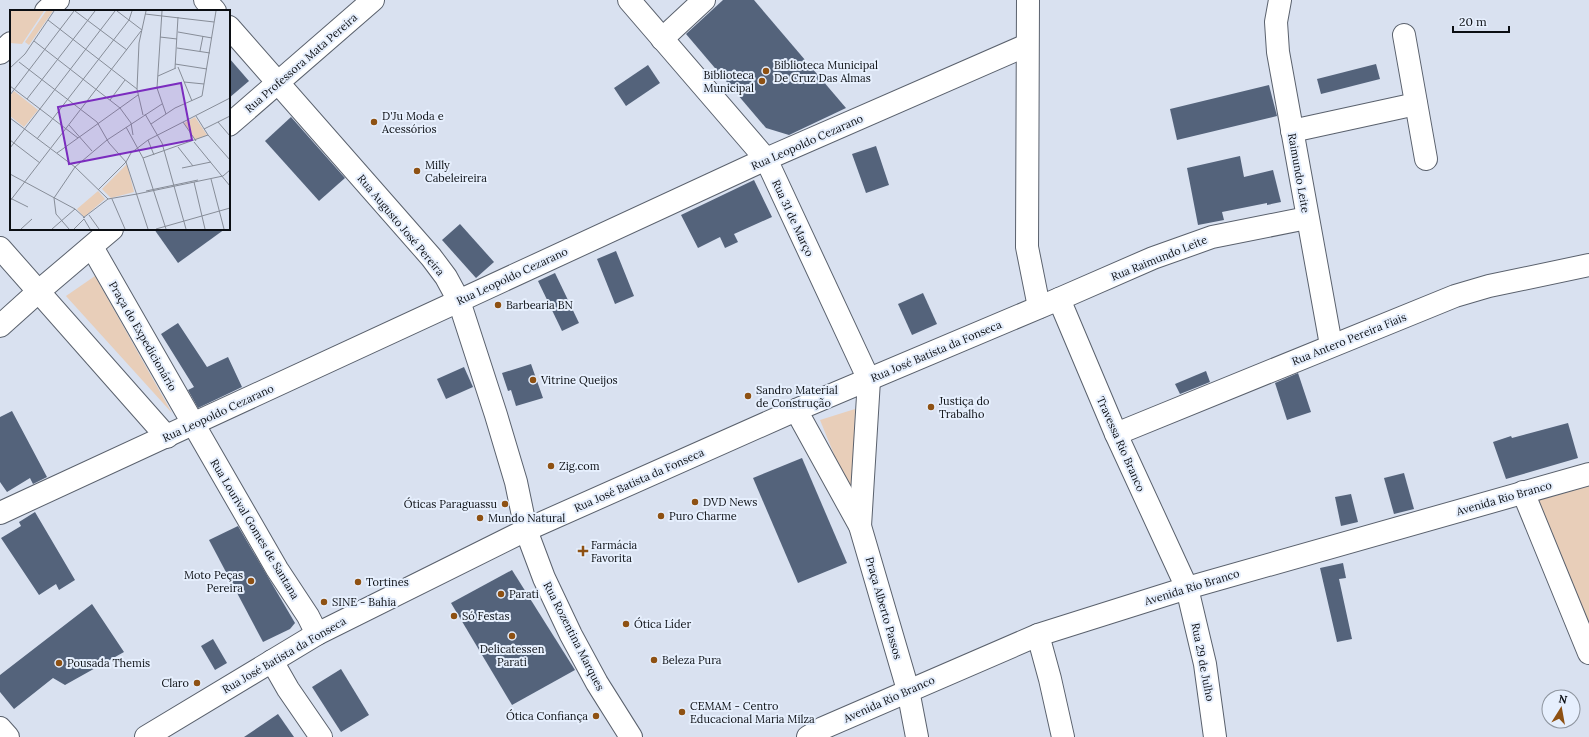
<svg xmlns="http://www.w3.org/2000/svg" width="1589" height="737" font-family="Lora,serif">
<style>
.green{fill:#e8ceb9}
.building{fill:#54637b}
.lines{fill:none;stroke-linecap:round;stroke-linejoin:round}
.minor-casing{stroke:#5a616d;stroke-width:24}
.major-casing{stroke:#5a616d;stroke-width:24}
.minor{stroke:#fff;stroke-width:22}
.major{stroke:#fff;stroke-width:22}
.poi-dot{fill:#8e5113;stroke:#e6effd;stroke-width:1.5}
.labels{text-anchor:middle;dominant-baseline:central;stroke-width:4;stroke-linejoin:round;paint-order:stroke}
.street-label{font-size:11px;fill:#0b0e13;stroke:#e6effd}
.poi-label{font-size:11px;fill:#0b0e13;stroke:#e6effd;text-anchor:start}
.inset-road{fill:none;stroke:#878d98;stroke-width:1}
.view{fill:#7b2cbf;fill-opacity:0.15;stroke:#7b2cbf;stroke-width:2}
.inset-edge{fill:none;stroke:#0b0e13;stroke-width:2}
</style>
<rect width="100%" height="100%" fill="#d9e1f0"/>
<g class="green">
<polygon points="95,276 172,413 66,296"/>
<polygon points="855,409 853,501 820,420"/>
<polygon points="1589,485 1589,641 1534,501"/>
</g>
<g class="building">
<polygon points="723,0 754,0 846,108 789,135 766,128 686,34"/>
<polygon points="229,58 249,81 229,98"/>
<polygon points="1376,64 1380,79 1321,94 1317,79"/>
<polygon points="648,65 660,83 626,106 614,88"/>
<polygon points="1269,85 1277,116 1177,140 1170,109"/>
<polygon points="291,117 345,178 319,201 265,141"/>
<polygon points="876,146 889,185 866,193 852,154"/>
<polygon points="1240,156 1244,177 1273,170 1281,202 1267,205 1267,203 1222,212 1224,220 1198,225 1187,168"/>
<polygon points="754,180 772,217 734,234 738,242 725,248 720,237 698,248 681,215"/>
<polygon points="460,224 494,262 476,278 442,240"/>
<polygon points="154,229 225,229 178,263"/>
<polygon points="616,251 634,296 615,304 597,259"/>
<polygon points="555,273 579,323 562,331 538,281"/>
<polygon points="923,293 937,324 912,335 898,304"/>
<polygon points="178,323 207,367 228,357 242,387 198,408 188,390 194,387 161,334"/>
<polygon points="531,364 543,398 516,406 511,390 508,391 502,373"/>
<polygon points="464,367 473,387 446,399 437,379"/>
<polygon points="1206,371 1210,382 1180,394 1175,384"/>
<polygon points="1298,373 1311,412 1287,420 1275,383"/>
<polygon points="12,411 47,477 33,484 30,478 7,492 0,482 0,417"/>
<polygon points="1568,423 1578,458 1506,479 1493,442 1511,436 1512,438"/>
<polygon points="802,458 847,563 798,583 753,478"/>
<polygon points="1404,473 1414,509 1394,514 1384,478"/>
<polygon points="1351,494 1358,522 1341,526 1335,497"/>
<polygon points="35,512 75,580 59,590 56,584 39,595 1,538 21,526 19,522"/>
<polygon points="238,526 295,623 290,629 263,642 209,540"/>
<polygon points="1343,563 1346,578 1339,579 1352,639 1337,642 1320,568"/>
<polygon points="512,570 575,670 512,705 451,603"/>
<polygon points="92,604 124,652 65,685 53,678 14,709 0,692 0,675"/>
<polygon points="213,639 227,663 215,670 201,646"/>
<polygon points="341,669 369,715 341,732 312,687"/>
<polygon points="278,714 294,737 244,737"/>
</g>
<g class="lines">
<g class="minor-casing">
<g id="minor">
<polyline points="205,0 215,11"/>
<polyline points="629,0 766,159 869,380 860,526"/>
<polyline points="1028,0 1027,247 1039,307"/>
<polyline points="1280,0 1276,22 1278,52 1331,345"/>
<polyline points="46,11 58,0"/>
<polyline points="229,27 431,257 446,277 459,301 496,415 516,482 526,530 544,578 571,635 597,683 631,737"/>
<polyline points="1404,35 1426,159"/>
<polyline points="662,39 704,0"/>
<polyline points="0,53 11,43"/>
<polyline points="229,125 373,0"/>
<polyline points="1292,131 1416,104"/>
<polyline points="92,247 194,425 277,569 308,616 317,634"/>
<polyline points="0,248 167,437"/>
<polyline points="1059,299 1116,434 1187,588 1205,664 1215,737"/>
<polyline points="0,326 39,291 112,229"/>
<polyline points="796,410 860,526 908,690 917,737"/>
<polyline points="1116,434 1455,296 1489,286 1589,265"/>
<polyline points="1523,492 1589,653"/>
<polyline points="0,513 766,159 1027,45"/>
<polyline points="1038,635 1050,679 1063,737"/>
<polyline points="272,661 288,689 321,737"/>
<polyline points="146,737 317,634 526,530 796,410 1059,299 1153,258 1212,237 1307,218"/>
<polyline points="808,737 823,728 1038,635 1187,588 1589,474"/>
</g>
</g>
<g class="major-casing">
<polyline id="major" points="0,728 8,737"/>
</g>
<use href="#minor" class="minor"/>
<use href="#major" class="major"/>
</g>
<g class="poi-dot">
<circle cx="766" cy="71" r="4"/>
<circle cx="762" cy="81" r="4"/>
<circle cx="374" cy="122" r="4"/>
<circle cx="417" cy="171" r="4"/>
<circle cx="498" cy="305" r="4"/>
<circle cx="533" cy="380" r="4"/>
<circle cx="748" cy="396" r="4"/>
<circle cx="931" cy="407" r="4"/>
<circle cx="551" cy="466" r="4"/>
<circle cx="695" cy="502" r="4"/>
<circle cx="505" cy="504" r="4"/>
<circle cx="661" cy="516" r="4"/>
<circle cx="480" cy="518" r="4"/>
<path d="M581 545h4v4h4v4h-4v4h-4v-4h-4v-4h4z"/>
<circle cx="251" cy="581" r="4"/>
<circle cx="358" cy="582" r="4"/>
<circle cx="501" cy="594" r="4"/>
<circle cx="324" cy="602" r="4"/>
<circle cx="454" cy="616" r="4"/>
<circle cx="626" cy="624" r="4"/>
<circle cx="512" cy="636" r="4"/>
<circle cx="654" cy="660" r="4"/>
<circle cx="59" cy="663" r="4"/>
<circle cx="197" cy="683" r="4"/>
<circle cx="682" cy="712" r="4"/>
<circle cx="596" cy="716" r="4"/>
</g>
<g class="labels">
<g class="street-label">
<text transform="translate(301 63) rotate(-41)">Rua Professora Mata Pereira</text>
<text transform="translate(807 142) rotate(-24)">Rua Leopoldo Cezarano</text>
<text transform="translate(1299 173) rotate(80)">Raimundo Leite</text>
<text transform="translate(793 218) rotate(65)">Rua 31 de Março</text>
<text transform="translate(401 225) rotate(50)">Rua Augusto José Pereira</text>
<text transform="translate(1159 258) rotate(-22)">Rua Raimundo Leite</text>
<text transform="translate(512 276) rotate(-25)">Rua Leopoldo Cezarano</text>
<text transform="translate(143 336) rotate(60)">Praça do Expedicionário</text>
<text transform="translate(1349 339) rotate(-22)">Rua Antero Pereira Fiais</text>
<text transform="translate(936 351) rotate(-23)">Rua José Batista da Fonseca</text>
<text transform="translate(218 413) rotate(-25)">Rua Leopoldo Cezarano</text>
<text transform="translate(1121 444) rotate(66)">Travessa Rio Branco</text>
<text transform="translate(639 480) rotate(-24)">Rua José Batista da Fonseca</text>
<text transform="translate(1504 498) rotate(-16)">Avenida Rio Branco</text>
<text transform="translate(255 529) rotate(59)">Rua Lourival Gomes de Santana</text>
<text transform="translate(1192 587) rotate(-17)">Avenida Rio Branco</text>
<text transform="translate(884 608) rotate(74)">Praça Alberto Passos</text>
<text transform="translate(574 636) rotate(63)">Rua Rozentina Marques</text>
<text transform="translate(284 655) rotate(-30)">Rua José Batista da Fonseca</text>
<text transform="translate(1203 662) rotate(79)">Rua 29 de Julho</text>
<text transform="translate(889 699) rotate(-24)">Avenida Rio Branco</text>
</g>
<g class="poi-label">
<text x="774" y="65">Biblioteca Municipal<tspan x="774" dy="13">De Cruz Das Almas</tspan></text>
<text x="754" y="75" text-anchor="end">Biblioteca<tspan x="754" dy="13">Municipal</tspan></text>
<text x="382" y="116">D'Ju Moda e<tspan x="382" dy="13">Acessórios</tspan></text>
<text x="425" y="165">Milly<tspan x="425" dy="13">Cabeleireira</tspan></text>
<text x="506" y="305">Barbearia BN</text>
<text x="541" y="380">Vitrine Queijos</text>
<text x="756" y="390">Sandro Material<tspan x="756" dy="13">de Construção</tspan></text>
<text x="939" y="401">Justiça do<tspan x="939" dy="13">Trabalho</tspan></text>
<text x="559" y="466">Zig.com</text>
<text x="703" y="502">DVD News</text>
<text x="497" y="504" text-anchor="end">Óticas Paraguassu</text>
<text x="669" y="516">Puro Charme</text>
<text x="488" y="518">Mundo Natural</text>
<text x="591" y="545">Farmácia<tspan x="591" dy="13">Favorita</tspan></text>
<text x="243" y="575" text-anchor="end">Moto Peças<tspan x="243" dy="13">Pereira</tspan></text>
<text x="366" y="582">Tortines</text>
<text x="509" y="594">Parati</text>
<text x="332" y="602">SINE - Bahia</text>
<text x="462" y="616">Só Festas</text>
<text x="634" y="624">Ótica Líder</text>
<text x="512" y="649" text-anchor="middle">Delicatessen<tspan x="512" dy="13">Parati</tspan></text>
<text x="662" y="660">Beleza Pura</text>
<text x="67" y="663">Pousada Themis</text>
<text x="189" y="683" text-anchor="end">Claro</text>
<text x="690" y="706">CEMAM - Centro<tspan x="690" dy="13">Educacional Maria Milza</tspan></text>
<text x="588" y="716" text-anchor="end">Ótica Confiança</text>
</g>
</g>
<g transform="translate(10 10)">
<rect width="220" height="220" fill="#d9e1f0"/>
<path d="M0,1H34L12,34L0,33ZM36,1H43L19,35L15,32ZM4,81L28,100L14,117L0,106V86ZM185,107L197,125L185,130L174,113ZM117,154L124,182L101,188L92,179ZM88,181L95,189L74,207L67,199Z" fill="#e8ceb9"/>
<path class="inset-road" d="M65,1L117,40M107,1L132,20M152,1L147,78L156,104M135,4L204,12M38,10L127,79M168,22L202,28M150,27L167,29M24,31L110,98L121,113L123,125M167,38L200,43M190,41L193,26M9,52L87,112L99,133L116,152L121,143L138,130L220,88M165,54L197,59M168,57L182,91M0,58L15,44L44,1M165,58L168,7M148,66L166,58M174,72L194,74M0,76L68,128M0,85L64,1M17,89L85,1M100,90L115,70M135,104L152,133L176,219M133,105L127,79L129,33L136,1M186,106L198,125L220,150M0,108L65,157L98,189M173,112L186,131M208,112L220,126M141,114L165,98L192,86L206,1M59,115L82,141M116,117L133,148L156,219M194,119L220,106M27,129L119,10L122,1M0,130L30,153M138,130L144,145M184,132L220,176M168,137L183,156M0,138L105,1M47,143L128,85M133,148L198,125M65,157L97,130L152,94M172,158L201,152M0,164L65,199L75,208M201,169L214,219M184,172L195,219M88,180L116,152L138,219M136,181L188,170M127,184L213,166L220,160M0,188L18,197M44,188L46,204L59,219M44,188L65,157M102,189L115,219M0,191L131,21M79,205L89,219M73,208L98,189L127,184M11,219L22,209M42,219L65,199M64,219L74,209L80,219M146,219L220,198"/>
<path class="view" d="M171,73L182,130L59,154L48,97Z"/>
<rect width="220" height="220" class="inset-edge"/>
</g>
<g transform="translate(1561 709) rotate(11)"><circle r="19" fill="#e6effd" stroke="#8e959f"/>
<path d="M0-3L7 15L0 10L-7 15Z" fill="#8e5113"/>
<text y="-6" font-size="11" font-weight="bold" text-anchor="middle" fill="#0b0e13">N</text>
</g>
<path d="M1453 26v6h56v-6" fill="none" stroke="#0b0e13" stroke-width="2"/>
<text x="1459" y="26" font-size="12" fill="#0b0e13" stroke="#e6effd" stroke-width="3" paint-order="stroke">20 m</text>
</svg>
